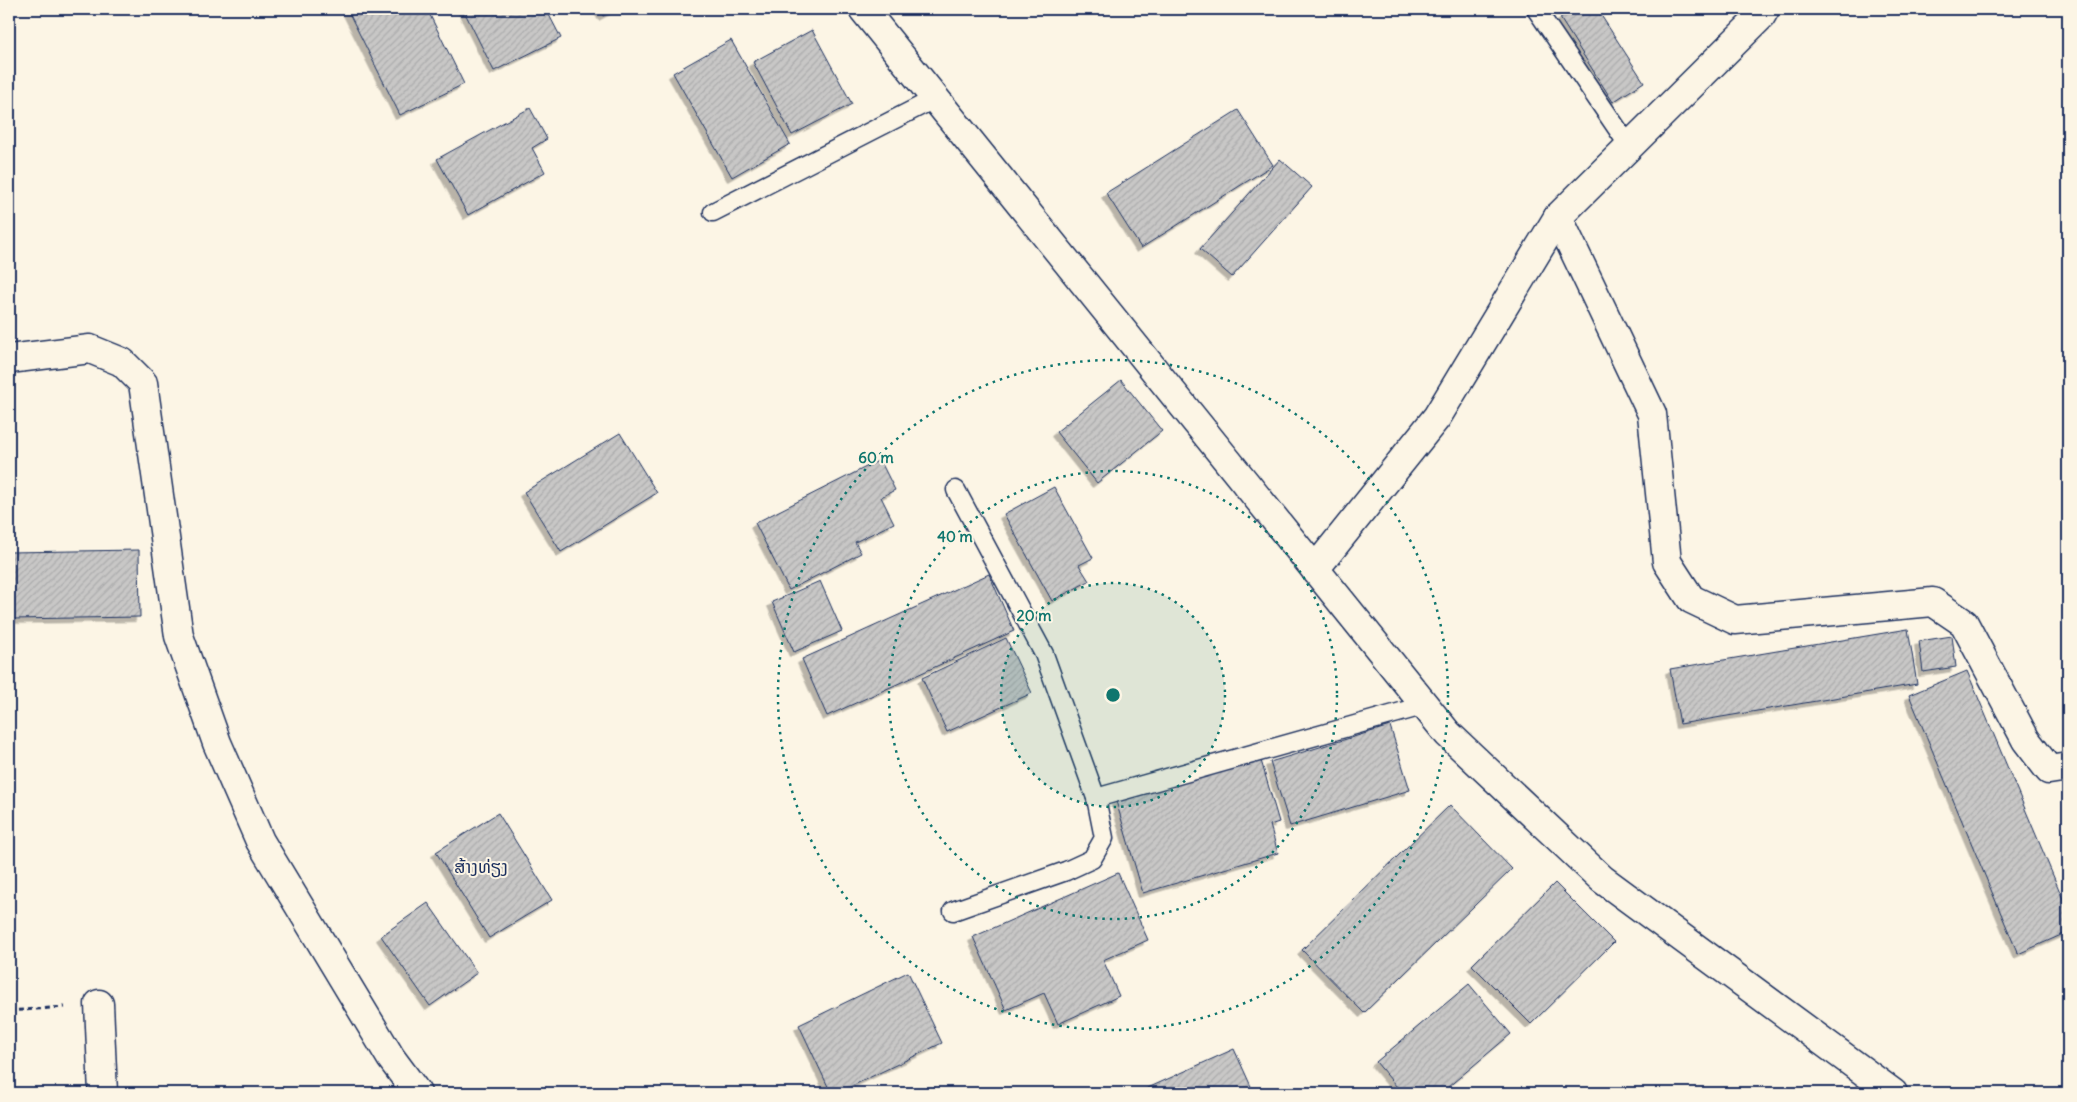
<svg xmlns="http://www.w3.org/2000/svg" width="2077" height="1102" font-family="Delius,'Noto Sans Lao',sans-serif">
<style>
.building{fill:url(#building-hatch);stroke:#1b2f5e;filter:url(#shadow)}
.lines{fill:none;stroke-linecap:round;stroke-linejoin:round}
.lane-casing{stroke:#1b2f5e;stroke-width:21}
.street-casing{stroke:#1b2f5e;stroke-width:31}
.path{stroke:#1b2f5e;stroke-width:3;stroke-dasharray:5 4;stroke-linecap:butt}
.lane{stroke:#fcf5e5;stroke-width:18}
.street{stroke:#fcf5e5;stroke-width:28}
.ring{fill:none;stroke:#0f766e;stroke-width:2.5;stroke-dasharray:2.5 5}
.labels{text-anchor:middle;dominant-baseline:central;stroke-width:4;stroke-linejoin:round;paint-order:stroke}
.quarter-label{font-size:18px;fill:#1b2f5e;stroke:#fcf5e5}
.centre{fill:#0f766e;stroke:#fcf5e5;stroke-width:2.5}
.ring-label{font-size:15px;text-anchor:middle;font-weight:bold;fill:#0f766e;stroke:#fcf5e5;stroke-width:4;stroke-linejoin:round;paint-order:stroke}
</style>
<defs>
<pattern id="building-hatch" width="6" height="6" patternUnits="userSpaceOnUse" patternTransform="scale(1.25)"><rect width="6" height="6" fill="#c8c7c6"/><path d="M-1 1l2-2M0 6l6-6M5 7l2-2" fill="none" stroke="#ababac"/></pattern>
<filter id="shadow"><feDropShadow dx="-4.5" dy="4.5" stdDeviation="0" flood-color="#0004"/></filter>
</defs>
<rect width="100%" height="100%" fill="#fcf5e5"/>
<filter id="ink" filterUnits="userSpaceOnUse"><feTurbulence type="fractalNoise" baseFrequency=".02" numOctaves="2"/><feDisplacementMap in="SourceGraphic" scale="10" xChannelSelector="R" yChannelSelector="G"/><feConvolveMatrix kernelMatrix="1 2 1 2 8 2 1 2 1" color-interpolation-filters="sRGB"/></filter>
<g filter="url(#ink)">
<g class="building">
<polygon points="347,9 427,9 464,84 400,115"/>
<polygon points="463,9 546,9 561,38 494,71"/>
<polygon points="599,9 616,9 603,16"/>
<polygon points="1574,9 1597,9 1644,82 1613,102 1560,18"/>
<polygon points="812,30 852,104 792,135 753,62"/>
<polygon points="731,40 790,144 732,177 673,73"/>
<polygon points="530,108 547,139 532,148 545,172 468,215 437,159"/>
<polygon points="1238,110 1273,165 1141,248 1106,193"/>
<polygon points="1280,159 1312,187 1232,277 1200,249"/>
<polygon points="1121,380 1162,431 1097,483 1056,432"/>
<polygon points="620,433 657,493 561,552 524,492"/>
<polygon points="880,460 895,490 881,497 894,523 855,542 861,553 789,590 755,523"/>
<polygon points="1054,487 1093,558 1079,565 1089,581 1052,601 1004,514"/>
<polygon points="139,550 140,617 11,619 9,552"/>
<polygon points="989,574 1014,631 827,716 802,659"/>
<polygon points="820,581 842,631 794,652 772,602"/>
<polygon points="1908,629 1917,684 1680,724 1670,669"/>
<polygon points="1952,636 1956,667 1923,672 1919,641"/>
<polygon points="1006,638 1032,693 947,732 922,678"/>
<polygon points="1967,671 2068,911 2068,932 2018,954 1909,695"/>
<polygon points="1390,726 1410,790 1290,826 1270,762"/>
<polygon points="1260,757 1279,822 1270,825 1278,853 1143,893 1116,801"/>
<polygon points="1450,805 1512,869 1364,1013 1302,950"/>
<polygon points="498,813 552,900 489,938 436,852"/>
<polygon points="1118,873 1148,940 1103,960 1119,996 1058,1024 1044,993 1006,1010 973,937"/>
<polygon points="1555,883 1614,942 1531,1024 1472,965"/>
<polygon points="428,903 477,973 430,1006 381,936"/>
<polygon points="908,972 942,1043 837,1093 831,1093 799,1025"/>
<polygon points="1469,984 1511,1034 1441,1093 1402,1093 1376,1062"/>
<polygon points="1234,1049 1254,1093 1140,1093 1139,1092"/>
</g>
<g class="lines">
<g class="lane-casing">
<g id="lane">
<polyline points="1536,9 1629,146"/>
<polyline points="713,212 936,98"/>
<polyline points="1096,798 1426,705"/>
<polyline points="953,911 1066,871 1092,859 1104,838 1096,798 1044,654 956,490"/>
</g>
</g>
<g class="street-casing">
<g id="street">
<polyline points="863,9 1448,734 1602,879 1893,1093"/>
<polyline points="1558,217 1652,414 1667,562 1691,599 1735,620 1933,602 1964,623 2026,740 2049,770 2068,767"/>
<polyline points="9,359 90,349 122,362 143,383 179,636 217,743 260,841 391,1058 417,1093"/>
<polyline points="1315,569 1437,417 1558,217 1761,16 1765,9"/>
<polyline points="99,1004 103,1093"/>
</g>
</g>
<polyline class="path" points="9,1011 65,1007"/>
<use href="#lane" class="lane"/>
<use href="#street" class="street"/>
</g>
</g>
<circle cx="1113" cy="695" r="112" fill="#0f766e" fill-opacity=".12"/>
<g class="ring">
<circle cx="1113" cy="695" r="112"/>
<circle cx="1113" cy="695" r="224"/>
<circle cx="1113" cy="695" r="335"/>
</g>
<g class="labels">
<g class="quarter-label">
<text x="481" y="866">ສ້າງທ່ຽງ</text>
</g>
</g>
<circle cx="1113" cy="695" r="8" class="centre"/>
<g class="ring-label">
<text x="876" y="463">60 m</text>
<text x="955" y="542">40 m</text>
<text x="1034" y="621">20 m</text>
</g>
<rect width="2077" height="1102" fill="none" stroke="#fcf5e5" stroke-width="30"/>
<rect x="15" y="15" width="2047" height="1072" fill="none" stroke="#1b2f5e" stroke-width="2" filter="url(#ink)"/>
</svg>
